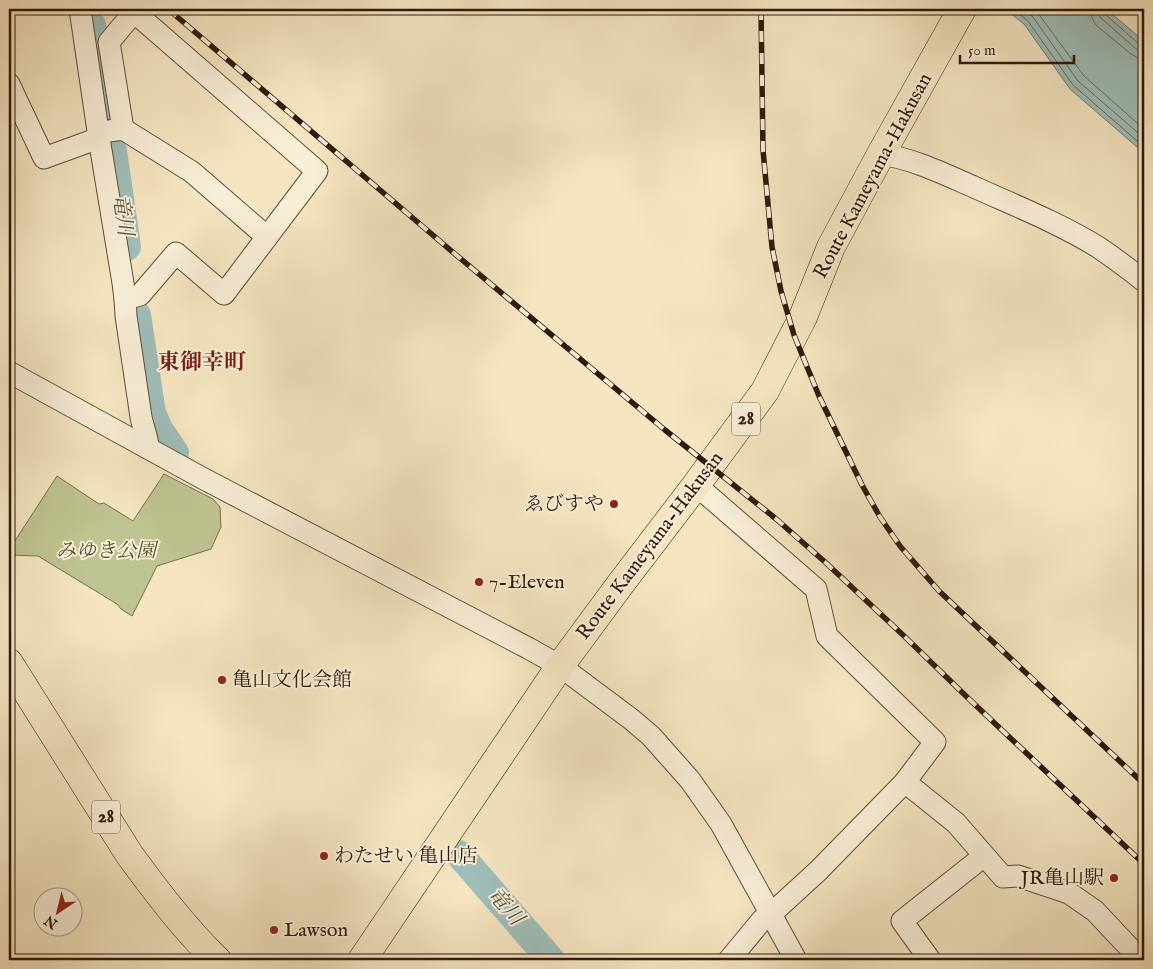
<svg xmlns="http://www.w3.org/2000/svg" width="1153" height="969" font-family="'IM FELL English','Noto Serif JP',serif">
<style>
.green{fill:#bec491;stroke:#766e4e}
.water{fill:#9fbeba;stroke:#727c74}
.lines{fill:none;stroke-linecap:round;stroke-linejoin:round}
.shore{stroke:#676c62;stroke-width:1}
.river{stroke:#9fbeba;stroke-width:28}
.minor-casing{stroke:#604c38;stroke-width:23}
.major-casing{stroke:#2f190a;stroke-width:29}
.minor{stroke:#f8efd7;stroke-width:21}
.major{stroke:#f5e6c1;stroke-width:28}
.rail-casing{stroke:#2f190a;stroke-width:5.5}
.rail{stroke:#f8efd7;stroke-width:4;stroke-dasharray:11;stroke-linecap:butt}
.poi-dot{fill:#8f2418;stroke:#f8efd7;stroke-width:2}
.labels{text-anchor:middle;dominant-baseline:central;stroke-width:4;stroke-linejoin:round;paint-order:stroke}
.shield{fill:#f8efd7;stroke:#6b5948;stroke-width:1}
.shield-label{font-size:19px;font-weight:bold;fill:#2f190a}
.street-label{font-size:20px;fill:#2f190a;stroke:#f8efd7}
.poi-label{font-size:20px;fill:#2f190a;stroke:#f8efd7;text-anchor:start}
.park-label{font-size:20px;font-style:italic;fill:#5a4c32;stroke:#f8efd7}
.water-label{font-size:21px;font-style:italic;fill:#565348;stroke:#f8efd7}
.quarter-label{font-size:22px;font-weight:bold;fill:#7a1f14;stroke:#f8efd7}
</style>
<rect width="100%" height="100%" fill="#f5e6c1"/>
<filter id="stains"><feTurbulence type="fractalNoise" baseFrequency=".004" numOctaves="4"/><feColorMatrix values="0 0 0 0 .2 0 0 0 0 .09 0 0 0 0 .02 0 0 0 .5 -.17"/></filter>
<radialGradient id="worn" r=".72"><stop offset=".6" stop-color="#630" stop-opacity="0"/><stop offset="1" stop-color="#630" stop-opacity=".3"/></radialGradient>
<polygon class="green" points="164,474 213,499 220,507 221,527 211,549 157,566 132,616 121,609 117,604 38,556 9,555 9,550 57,476 99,504 104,503 133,521"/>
<polygon class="water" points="1005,9 1106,9 1144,41 1144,153 1070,89 1024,24"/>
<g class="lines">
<g class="shore">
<polyline points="1013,9 1028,21 1073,85 1144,147"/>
<polyline points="1023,9 1033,17 1078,81 1144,138"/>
<polyline points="1035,9 1084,76 1144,129"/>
<polyline points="1090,9 1092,18 1096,25 1131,54 1138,58 1144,59"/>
<polyline points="1097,9 1098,15 1102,19 1135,48 1140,51 1144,51"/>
<polyline points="1104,9 1106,15 1139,44 1144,45"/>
</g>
<g class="river">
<polyline points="92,25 109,123"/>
<polyline points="113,151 127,247"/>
<polyline points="137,315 152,413 159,429 175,453"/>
<polyline points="459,854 551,960"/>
</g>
<g class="minor-casing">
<g id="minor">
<polyline points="80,9 99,138 123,283 125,299"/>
<polyline points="9,84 44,158 99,138"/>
<path d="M123,129L109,42L134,12L317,171L224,294L176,253L140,295L125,299L126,316L141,417C143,428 148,437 148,448"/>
<polyline points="109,131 123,129 192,172 267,237"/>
<path d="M881,154C914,159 944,174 974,187C1016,206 1059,223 1098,247C1114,258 1129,269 1144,281"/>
<polyline points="9,372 204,479 528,648 560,666 631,719 651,736 690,780 721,824 796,960"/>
<polyline points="696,485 816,589 827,636 935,742 905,782 818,871 771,914 762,920 729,960"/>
<polyline points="905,782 956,823 1003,877 1018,876 1069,893 1095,911 1141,960"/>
<polyline points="930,960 902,921 984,856"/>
</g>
</g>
<g class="major-casing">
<g id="major">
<path d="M9,663L129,854C156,891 184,928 217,960"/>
<polyline points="362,960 560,666 619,586 696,485 765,391 803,317 831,247 881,154 962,9"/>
</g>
</g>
<use href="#minor" class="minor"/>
<use href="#major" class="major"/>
<g class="rail-casing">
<g id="rail">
<polyline points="168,9 455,254 665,430 775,518 825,562 903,635 969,699 1144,864"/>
<polyline points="761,9 763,150 772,247 781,291 794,335 819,396 862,485 880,517 900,546 939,591 1144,784"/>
</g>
</g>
<use href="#rail" class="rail"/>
</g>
<g class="poi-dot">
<circle cx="614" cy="504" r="5"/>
<circle cx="479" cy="582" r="5"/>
<circle cx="222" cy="680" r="5"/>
<circle cx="324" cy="856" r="5"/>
<circle cx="1114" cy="878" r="5"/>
<circle cx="274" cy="930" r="5"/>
</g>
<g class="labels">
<g class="shield">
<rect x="732" y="402.5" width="28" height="33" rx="4"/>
<rect x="92" y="800.5" width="28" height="33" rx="4"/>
</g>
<g class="shield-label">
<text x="746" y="419">28</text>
<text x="106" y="817">28</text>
</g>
<g class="street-label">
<text transform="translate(873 176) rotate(-62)">Route Kameyama-Hakusan</text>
<text transform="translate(650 546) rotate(-53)">Route Kameyama-Hakusan</text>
</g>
<g class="poi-label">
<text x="604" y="504" text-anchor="end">ゑびすや</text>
<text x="489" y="582">7-Eleven</text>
<text x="232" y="680">亀山文化会館</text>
<text x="334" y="856">わたせい 亀山店</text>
<text x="1104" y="878" text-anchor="end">JR亀山駅</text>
<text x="284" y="930">Lawson</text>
</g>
<g class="park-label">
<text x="106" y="551">みゆき公園</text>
</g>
<g class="water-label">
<text transform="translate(122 215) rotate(82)">竜川</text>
<text transform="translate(505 907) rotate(49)">竜川</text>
</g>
<g class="quarter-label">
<text x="202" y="363">東御幸町</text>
</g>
</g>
<rect width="1153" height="969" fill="none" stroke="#f5e6c1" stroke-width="30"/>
<rect x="10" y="10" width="1133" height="949" fill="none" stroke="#2f190a" stroke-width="2.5"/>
<rect x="15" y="15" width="1123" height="939" fill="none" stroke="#2f190a"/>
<g transform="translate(58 912) rotate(215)"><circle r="24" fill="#f8efd7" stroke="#a89985"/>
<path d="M0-4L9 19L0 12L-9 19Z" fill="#8f2418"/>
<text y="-8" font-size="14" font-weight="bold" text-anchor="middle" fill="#2f190a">N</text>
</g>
<path d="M960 55v8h114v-8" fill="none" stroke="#2f190a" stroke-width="2.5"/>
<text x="968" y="55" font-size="15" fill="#2f190a" stroke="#f8efd7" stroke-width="4" paint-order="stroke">50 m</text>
<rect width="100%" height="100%" filter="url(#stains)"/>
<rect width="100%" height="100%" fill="url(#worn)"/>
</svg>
